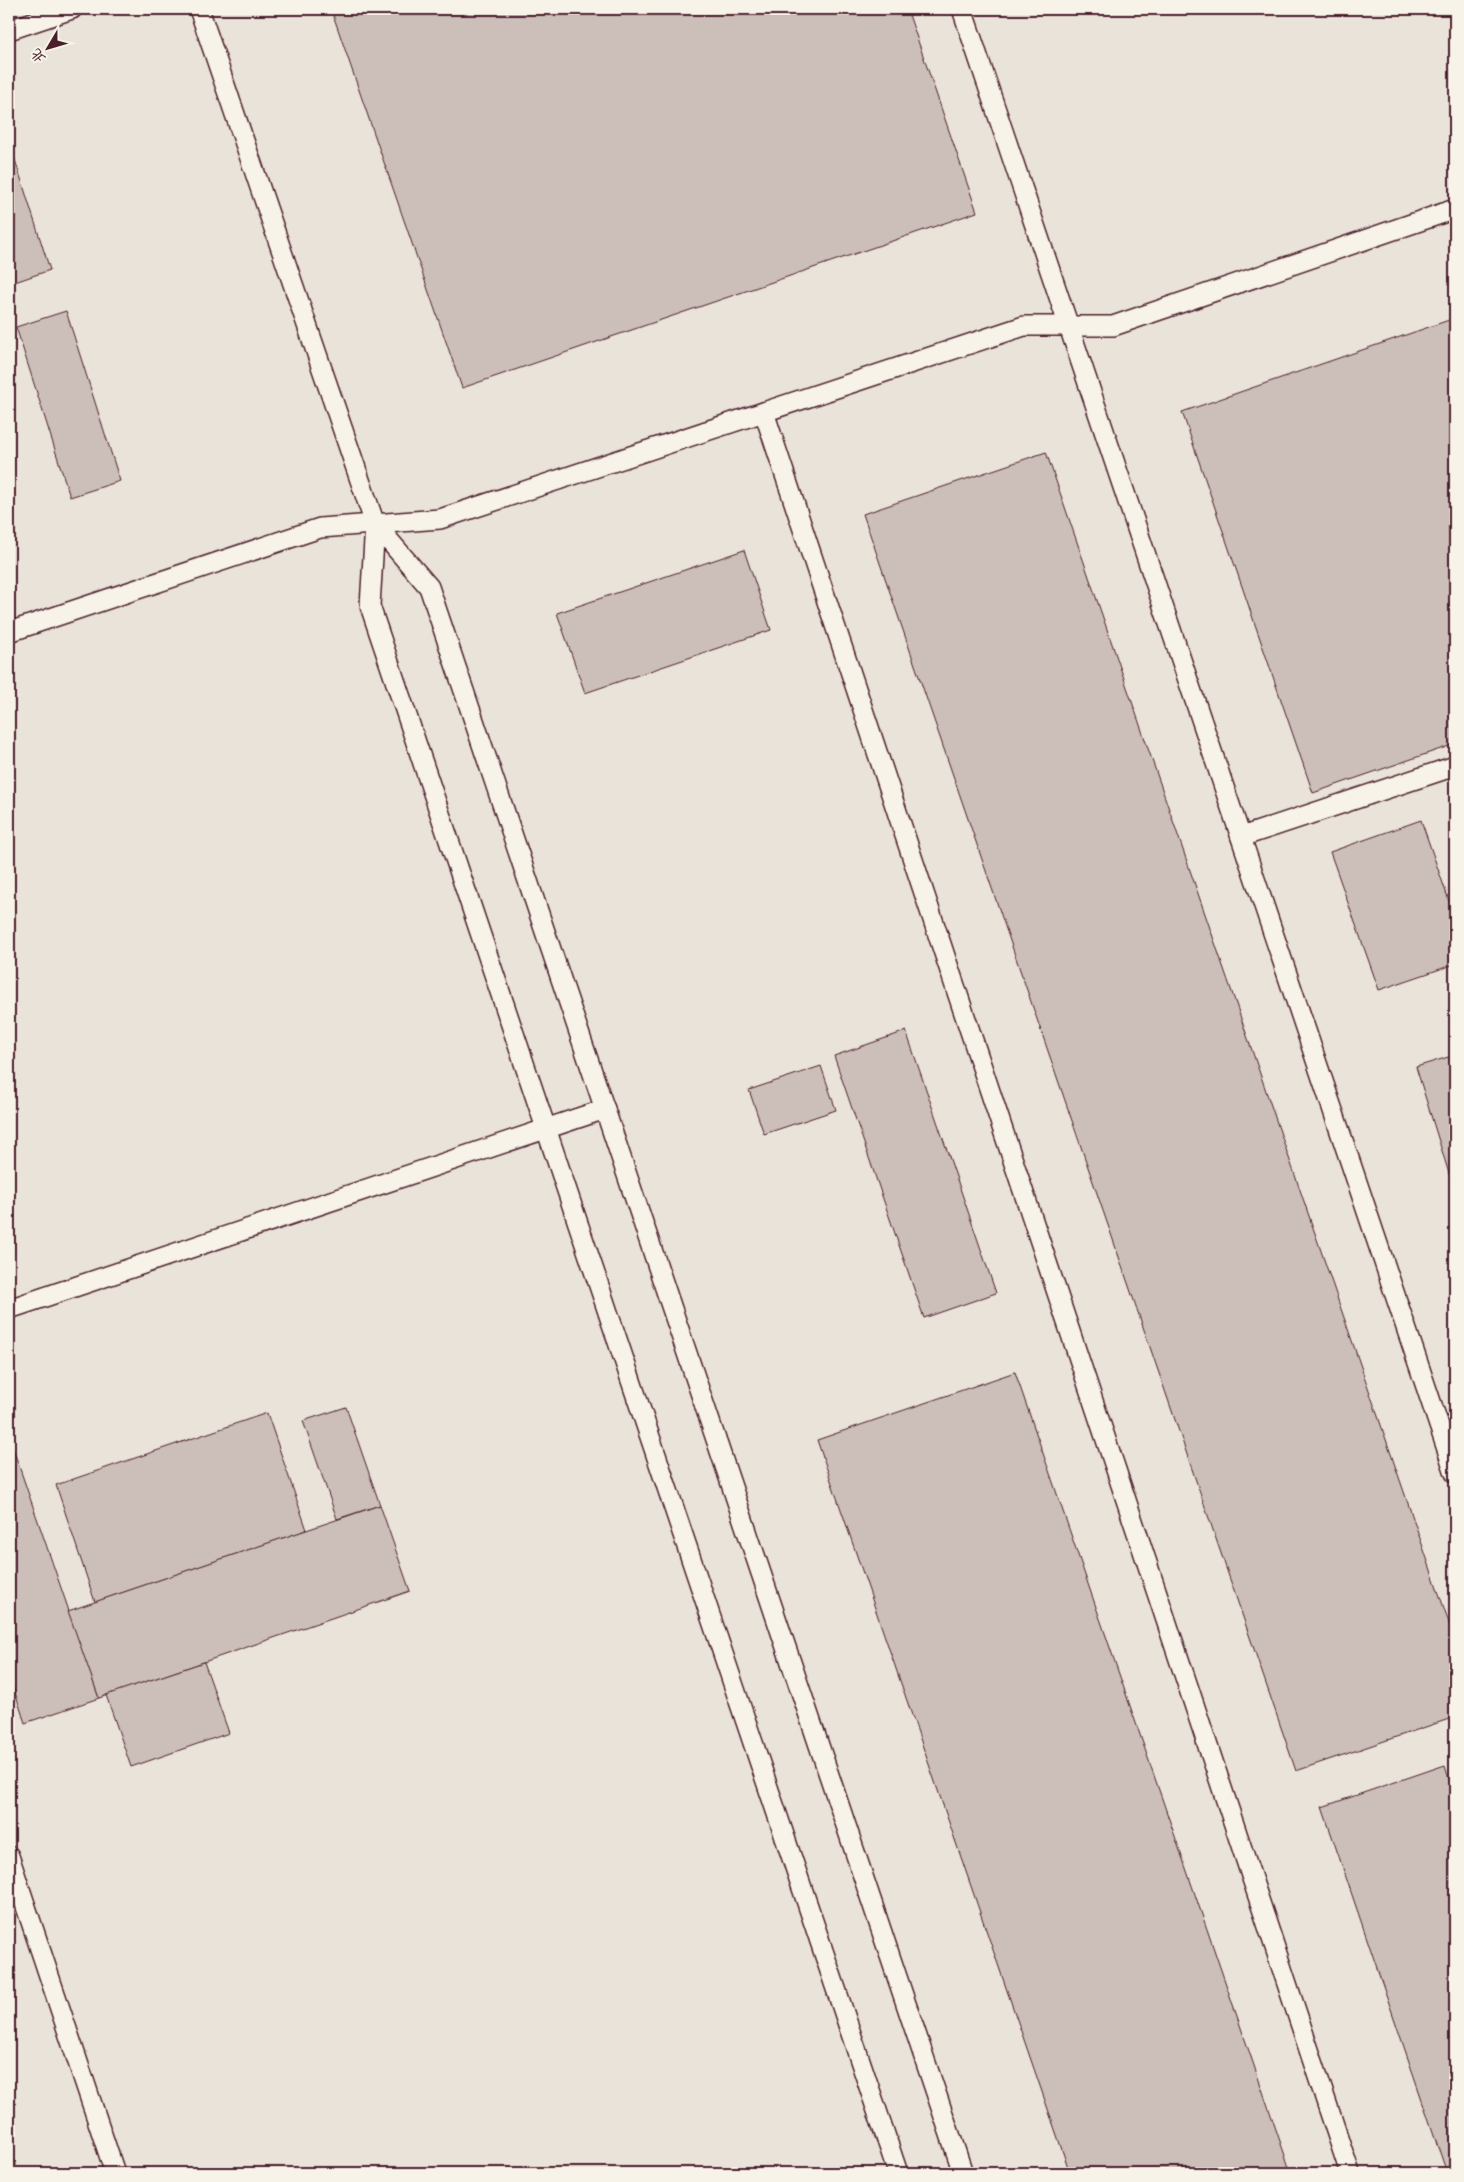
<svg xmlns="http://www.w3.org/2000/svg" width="1464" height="2182" font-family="Sriracha,'LXGW WenKai TC',sans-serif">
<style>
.built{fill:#eae3da}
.building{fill:#ccbfb9;stroke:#4a1f2b}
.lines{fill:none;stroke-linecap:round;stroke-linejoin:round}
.lane-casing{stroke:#4a1f2b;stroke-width:22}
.lane{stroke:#f7f3e8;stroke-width:19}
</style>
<rect width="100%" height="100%" fill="#f7f3e8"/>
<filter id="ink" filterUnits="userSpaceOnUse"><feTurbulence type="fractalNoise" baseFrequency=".02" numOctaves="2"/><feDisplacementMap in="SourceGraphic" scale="10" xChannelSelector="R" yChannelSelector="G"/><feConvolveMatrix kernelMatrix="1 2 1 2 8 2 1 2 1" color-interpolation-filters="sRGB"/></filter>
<g filter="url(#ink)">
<rect class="built" x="9" y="9" width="1446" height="2164"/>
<g class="building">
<polygon points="331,9 907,9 977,212 462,388"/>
<polygon points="9,141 50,270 9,284"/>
<polygon points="66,311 120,481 70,497 16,327"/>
<polygon points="1455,318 1455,744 1313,793 1182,412"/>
<polygon points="1046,452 1455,1640 1455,1717 1296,1771 863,514"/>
<polygon points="744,550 771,630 585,693 557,613"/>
<polygon points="1421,820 1455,918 1455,964 1379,990 1330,852"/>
<polygon points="906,1031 996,1293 924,1318 834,1056"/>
<polygon points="1455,1055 1455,1193 1416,1067"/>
<polygon points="821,1066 836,1110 764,1134 749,1090"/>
<polygon points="1015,1372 1291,2173 1070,2173 817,1440"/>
<polygon points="346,1407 380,1505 337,1519 303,1421"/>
<polygon points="267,1413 307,1530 95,1602 56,1485"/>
<polygon points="9,1437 99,1698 25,1723 9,1674"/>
<polygon points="380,1505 410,1591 99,1698 68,1611"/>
<polygon points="204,1662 229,1733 131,1767 106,1695"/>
<polygon points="1445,1765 1455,1797 1455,2173 1447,2173 1322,1807"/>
</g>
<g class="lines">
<g class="lane-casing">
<g id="lane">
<polyline points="199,9 375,524"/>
<polyline points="962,9 1455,1473"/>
<polyline points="9,30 72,9"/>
<polyline points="764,412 1350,2173"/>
<polyline points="9,632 320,528 440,519 1024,326 1113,326 1455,209"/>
<polyline points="1241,837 1455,766"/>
<polyline points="9,1309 605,1109"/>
<polyline points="9,1856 115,2173"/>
<polyline points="898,2173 370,606 375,524 429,587 963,2173"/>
</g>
</g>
<use href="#lane" class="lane"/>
</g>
</g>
<rect width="1464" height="2182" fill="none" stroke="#f7f3e8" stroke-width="30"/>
<rect x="15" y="15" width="1434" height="2152" fill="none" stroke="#4a1f2b" stroke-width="2" filter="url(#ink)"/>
<g transform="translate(48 48) rotate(232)" stroke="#f7f3e8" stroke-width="4" paint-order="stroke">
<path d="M0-4L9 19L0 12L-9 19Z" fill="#4a1f2b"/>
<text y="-8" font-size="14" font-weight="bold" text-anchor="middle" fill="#4a1f2b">北</text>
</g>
</svg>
